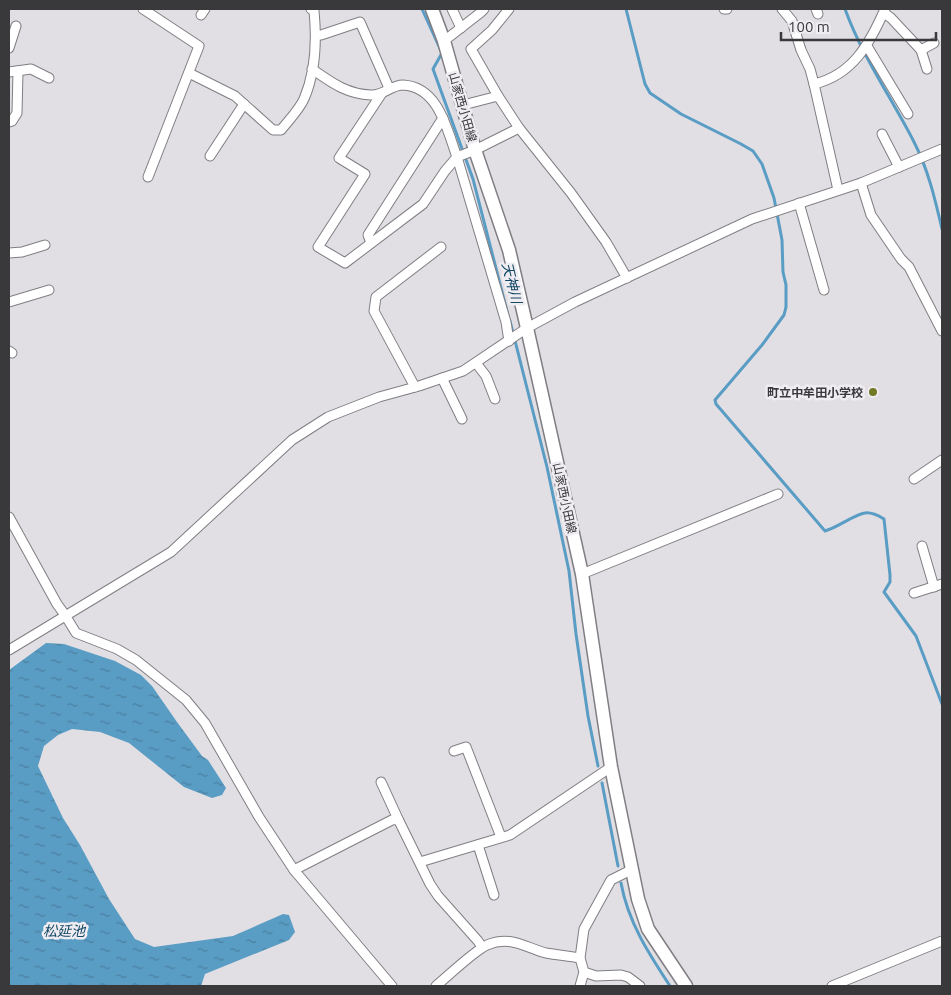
<svg xmlns="http://www.w3.org/2000/svg" width="951" height="995" font-family="Ubuntu,'Noto Sans JP',sans-serif">
<style>
.water{fill:url(#water-ripples)}
.lines{fill:none;stroke-linecap:round;stroke-linejoin:round}
.stream{stroke:#599cc4;stroke-width:3}
.minor-casing{stroke:#807e83;stroke-width:11}
.secondary-casing{stroke:#807e83;stroke-width:15}
.minor{stroke:#fff;stroke-width:9}
.secondary{stroke:#fff;stroke-width:12}
.poi-dot{fill:#737a25;stroke:#efecf2;stroke-width:2}
.labels{text-anchor:middle;dominant-baseline:central;stroke-width:5;stroke-linejoin:round;paint-order:stroke}
.street-label{font-size:12px;fill:#39383a;stroke:#efecf2}
.poi-label{font-size:12px;font-weight:bold;fill:#39383a;stroke:#efecf2;text-anchor:end}
.water-label{font-size:14px;font-style:italic;fill:#124864;stroke:#efecf2}
</style>
<defs>
<pattern id="water-ripples" width="26" height="14" patternUnits="userSpaceOnUse" patternTransform="scale(1.25)"><rect width="26" height="14" fill="#599cc4"/><path d="M2 4q2-2 4 0t4 0M15 11q2-2 4 0t4 0" fill="none" stroke="#4b80a0"/></pattern>
</defs>
<rect width="100%" height="100%" fill="#e1dfe4"/>
<polygon class="water" points="46,643 64,644 115,661 141,675 152,686 177,722 202,756 208,760 226,788 222,795 212,798 184,787 129,743 100,732 72,729 58,735 44,746 38,766 63,818 80,845 109,899 135,939 154,947 233,936 283,914 289,915 295,932 289,940 205,974 201,986 9,986 9,670"/>
<g class="lines">
<g class="stream">
<polyline points="422,9 442,53 433,69 473,179 508,315"/>
<path d="M626,9L645,84L650,93L681,114L741,144L753,151L762,164L774,198L782,240L783,272L786,285V307L784,315L762,345L715,400L716,404L825,531C837,528 855,514 865,513C871,512 879,516 884,519L890,575V582L884,592L916,636L942,704"/>
<path d="M845,9C862,56 891,97 914,142C928,169 935,199 942,229"/>
<polyline points="510,321 547,467 569,571 576,634 588,716 598,766"/>
<polyline points="602,783 618,866"/>
<path d="M621,883C628,922 649,954 670,986"/>
</g>
<g class="minor-casing">
<g id="minor">
<polyline points="143,9 199,46 148,177"/>
<polyline points="452,9 461,28"/>
<polyline points="724,9 727,9"/>
<path d="M782,9L792,21L801,50L810,69L814,84C853,75 870,43 885,9"/>
<polyline points="816,9 818,14"/>
<polyline points="884,13 891,18 921,50 927,69"/>
<polyline points="201,15 205,9"/>
<polyline points="316,35 321,35 360,22 389,88"/>
<polyline points="444,41 480,13 484,9"/>
<polyline points="867,46 908,114"/>
<polyline points="9,48 16,26"/>
<polyline points="921,50 934,43"/>
<path d="M312,69C331,82 346,94 371,95C383,96 391,85 403,85C439,87 447,130 457,157L475,150L519,128"/>
<polyline points="9,72 31,69 49,78"/>
<path d="M189,73L235,96L273,130H281C288,121 299,110 304,99C316,71 317,41 314,11L311,9"/>
<polyline points="814,84 838,190"/>
<polyline points="382,93 339,158 365,174 318,247 345,263 423,204 445,171 457,157"/>
<polyline points="498,96 471,49 492,30 509,9"/>
<polyline points="463,105 498,96 519,128 571,193 606,242 627,278"/>
<polyline points="9,122 12,121 17,113 18,71"/>
<polyline points="882,134 899,167"/>
<polyline points="210,156 244,104"/>
<polyline points="457,157 506,322 509,341"/>
<polyline points="861,183 871,215 901,259 909,267 942,331"/>
<polyline points="799,203 824,290"/>
<polyline points="371,243 368,235 443,118"/>
<polyline points="9,253 22,252 45,245"/>
<polyline points="9,302 49,290"/>
<polyline points="9,351 12,353"/>
<polyline points="476,363 486,376 495,399"/>
<polyline points="442,378 462,419"/>
<polyline points="415,387 374,311 376,297 441,247"/>
<polyline points="914,479 942,460"/>
<polyline points="9,517 57,604 65,615 76,633 117,649 136,660 186,700 205,723 259,817 294,870 392,986"/>
<polyline points="922,546 934,587"/>
<polyline points="582,574 778,494"/>
<polyline points="914,593 942,584"/>
<polyline points="9,650 171,552 292,440 328,417 379,397 419,386 463,371 527,328 575,302 752,219 861,183 942,149"/>
<polyline points="454,751 466,747 501,837"/>
<polyline points="381,782 398,819"/>
<polyline points="478,845 494,895"/>
<polyline points="420,862 510,835 611,767"/>
<polyline points="294,870 392,820 398,819 430,884 438,896 478,941 482,947"/>
<polyline points="584,972 596,976 621,975 628,977 640,986"/>
<path d="M436,986C448,976 474,951 487,945C510,935 524,947 546,953C557,955 569,956 580,958"/>
<polyline points="580,986 584,972 580,958 584,929 611,880 631,870"/>
<polyline points="832,986 942,941"/>
</g>
</g>
<g class="secondary-casing">
<polyline id="secondary" points="432,9 444,41 475,150 509,250 527,328 582,574 611,767 638,899 648,929 686,986"/>
</g>
<use href="#minor" class="minor"/>
<use href="#secondary" class="secondary"/>
</g>
<circle class="poi-dot" cx="873" cy="392" r="5"/>
<g class="labels">
<g class="street-label">
<text transform="translate(463 107) rotate(74)">山家西小田線</text>
<text transform="translate(565 498) rotate(78)">山家西小田線</text>
</g>
<g class="poi-label">
<text x="863" y="392">町立中牟田小学校</text>
</g>
<g class="water-label">
<text transform="translate(512 283) rotate(76)">天神川</text>
<text x="64" y="931">松延池</text>
</g>
</g>
<rect width="951" height="995" fill="none" stroke="#39383a" stroke-width="20"/>
<path d="M781 32v8h155v-8" fill="none" stroke="#39383a" stroke-width="2.5"/>
<text x="788" y="32" font-size="15" fill="#39383a" stroke="#efecf2" stroke-width="4" paint-order="stroke">100 m</text>
</svg>
